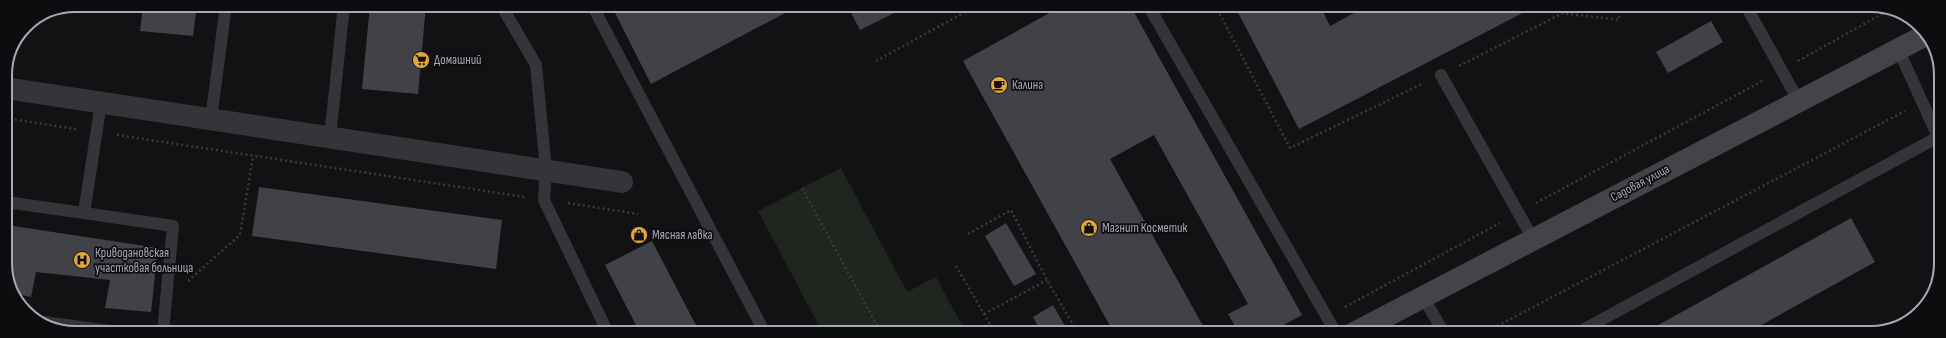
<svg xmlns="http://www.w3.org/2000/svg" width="1946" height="338" font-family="'Sofia Sans Condensed',sans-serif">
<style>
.green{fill:#1f2620}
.building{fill:#414247}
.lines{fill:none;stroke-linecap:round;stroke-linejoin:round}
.path{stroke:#3a3b3f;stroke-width:2.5;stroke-dasharray:2 3;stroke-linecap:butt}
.lane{stroke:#343538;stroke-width:12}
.street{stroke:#343538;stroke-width:22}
.secondary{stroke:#424448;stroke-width:22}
.labels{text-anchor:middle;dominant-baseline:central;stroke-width:3.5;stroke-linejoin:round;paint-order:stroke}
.poi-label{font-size:13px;fill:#a5aab3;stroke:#0d0d0f;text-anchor:start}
.street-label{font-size:13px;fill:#a5aab3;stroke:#0d0d0f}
.rim{fill:none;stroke:#a5aab3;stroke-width:2}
</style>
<rect width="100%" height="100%" fill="#121214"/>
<polygon class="green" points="841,168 907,292 936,277 966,333 823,333 758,211"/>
<g class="building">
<polygon points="143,5 197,5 193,36 140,31"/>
<polygon points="370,5 426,5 418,94 362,89"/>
<polygon points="611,5 800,5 651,84"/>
<polygon points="847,5 910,5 860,30"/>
<polygon points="1064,5 1130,5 1302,315 1269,333 1239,333 1228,314 1248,304 1154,135 1110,159 1207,333 1114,333 963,61"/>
<polygon points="1234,5 1320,5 1330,26 1369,5 1536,6 1299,129"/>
<polygon points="1711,21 1723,42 1668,73 1656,52"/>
<polygon points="259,187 502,220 496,269 252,236"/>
<polygon points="1851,218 1875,262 1747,333 1644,333"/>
<polygon points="1006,223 1036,274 1014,286 985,236"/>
<polygon points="7,225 158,248 151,312 105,308 110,280 36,272 31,297 16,294 7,281"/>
<polygon points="652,241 700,333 640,333 605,265"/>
<polygon points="1053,305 1069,333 1042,333 1033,317"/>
</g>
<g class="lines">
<g class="path">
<polyline points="1215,5 1290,148 1424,83"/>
<polyline points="876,61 978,5"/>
<polyline points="1798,61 1889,10"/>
<polyline points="1459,66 1563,13 1619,20 1621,6"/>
<polyline points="5,118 76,129"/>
<polyline points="117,135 525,197"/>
<polyline points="802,188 881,333"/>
<polyline points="568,203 638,214"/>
<polyline points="1536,203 1764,80"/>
<polyline points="968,234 1011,210 1047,280 1078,333"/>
<polyline points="956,266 995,333"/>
<polyline points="188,281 240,235 253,156"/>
<polyline points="1345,307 1500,223"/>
<polyline points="984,314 1047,280"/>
<polyline points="1297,333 1308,326"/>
<polyline points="1484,333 1905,111"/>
</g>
<g class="lane">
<polyline points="501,5 536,65 546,170 544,200 608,333"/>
<polyline points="592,5 765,333"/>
<polyline points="1148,5 1336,333"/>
<polyline points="1746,6 1798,100"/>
<polyline points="1899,51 1940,141"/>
<polyline points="1441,75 1533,239"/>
<polyline points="211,119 226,5"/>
<polyline points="330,137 344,5"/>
<polyline points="6,202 84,213 101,103"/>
<polyline points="84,213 173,226 163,332"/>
<polyline points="1423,297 1444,333"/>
<polyline points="44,322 117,332"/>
<polyline points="1577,333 1938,137"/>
</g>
<polyline class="street" points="5,88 622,182"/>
<polyline class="secondary" points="1354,333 1926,35"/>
</g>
<defs>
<g id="supermarket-disc" transform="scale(0.9)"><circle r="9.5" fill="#e0a63f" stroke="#0d0d0f"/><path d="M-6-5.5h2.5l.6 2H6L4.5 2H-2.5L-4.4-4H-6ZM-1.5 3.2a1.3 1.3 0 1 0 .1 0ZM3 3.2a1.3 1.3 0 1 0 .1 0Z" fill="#111"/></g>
<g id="cafe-disc" transform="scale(0.9)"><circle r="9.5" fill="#e0a63f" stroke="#0d0d0f"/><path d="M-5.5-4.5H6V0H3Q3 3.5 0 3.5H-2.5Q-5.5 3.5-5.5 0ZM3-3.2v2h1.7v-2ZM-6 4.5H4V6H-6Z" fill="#111"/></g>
<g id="shop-disc" transform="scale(0.9)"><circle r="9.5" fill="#e0a63f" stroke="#0d0d0f"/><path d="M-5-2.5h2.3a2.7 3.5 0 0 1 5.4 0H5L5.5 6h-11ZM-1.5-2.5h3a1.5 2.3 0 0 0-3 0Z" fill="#111"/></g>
<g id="hospital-disc" transform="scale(0.9)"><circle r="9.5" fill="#e0a63f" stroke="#0d0d0f"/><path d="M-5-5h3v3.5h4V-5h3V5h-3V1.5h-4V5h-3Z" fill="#111"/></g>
</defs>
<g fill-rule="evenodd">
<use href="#supermarket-disc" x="421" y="60"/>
<use href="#cafe-disc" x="999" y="85"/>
<use href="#shop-disc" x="1089" y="228"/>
<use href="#shop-disc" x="639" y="235"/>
<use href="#hospital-disc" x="82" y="260"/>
</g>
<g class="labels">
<g class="poi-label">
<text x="434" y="60">Домашний</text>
<text x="1012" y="85">Калина</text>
<text x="1102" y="228">Магнит Косметик</text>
<text x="652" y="235">Мясная лавка</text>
<text x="95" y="253">Криводановская<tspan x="95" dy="15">участковая больница</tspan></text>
</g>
<g class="street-label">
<text transform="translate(1640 183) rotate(-28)">Садовая улица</text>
</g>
</g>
<path d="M0 0H1946V338H0ZM75 12H1871A63 63 0 0 1 1934 75V263A63 63 0 0 1 1871 326H75A63 63 0 0 1 12 263V75A63 63 0 0 1 75 12Z" fill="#0d0d0f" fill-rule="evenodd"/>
<path class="rim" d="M75 12H1871A63 63 0 0 1 1934 75V263A63 63 0 0 1 1871 326H75A63 63 0 0 1 12 263V75A63 63 0 0 1 75 12Z"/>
</svg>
